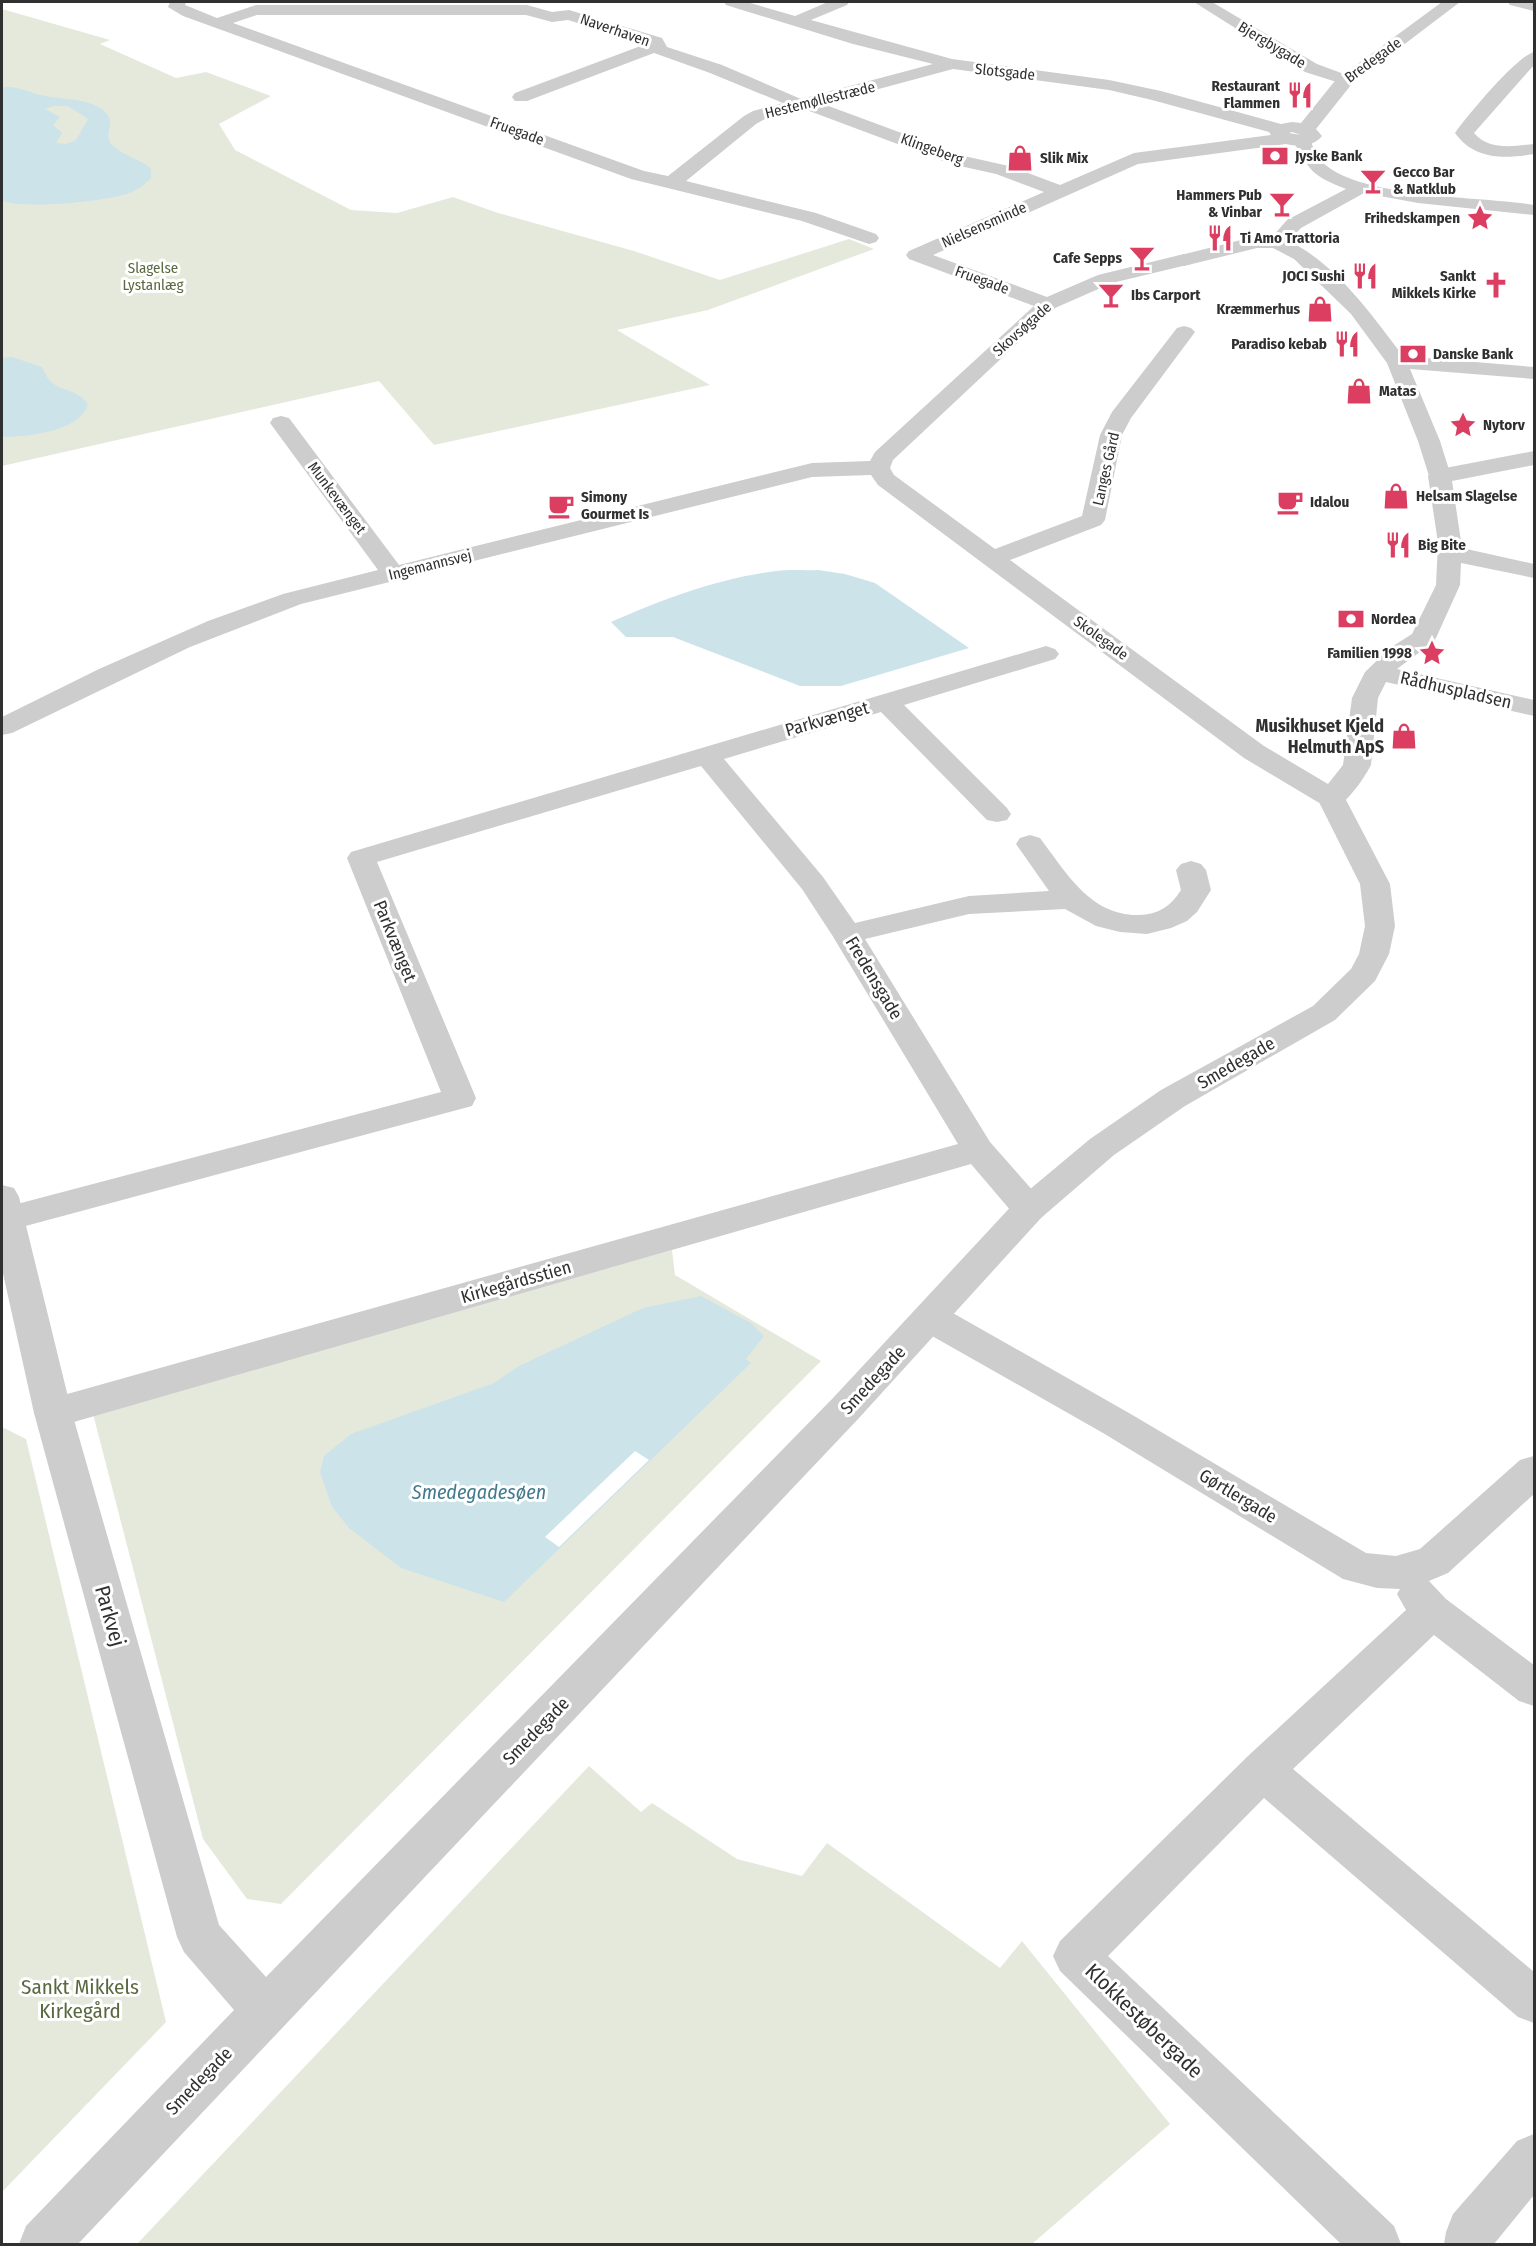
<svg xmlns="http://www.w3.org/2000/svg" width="1536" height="2246" font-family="'Fira Sans Condensed',sans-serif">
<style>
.green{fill:#e5e9dc}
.water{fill:#cce3ea;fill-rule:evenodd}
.pier{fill:#fff}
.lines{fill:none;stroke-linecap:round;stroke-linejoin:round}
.pedestrian{fill:#cdcdcd;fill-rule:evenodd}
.minor{fill:#cdcdcd;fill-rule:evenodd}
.tertiary{fill:#cdcdcd;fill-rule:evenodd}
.labels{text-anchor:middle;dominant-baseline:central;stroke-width:6;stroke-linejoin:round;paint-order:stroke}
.far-street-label{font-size:15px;fill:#303030;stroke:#fff}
.far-poi-label{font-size:15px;font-weight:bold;fill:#303030;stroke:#fff;text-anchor:start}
.far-park-label{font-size:15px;fill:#59693f;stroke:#fff}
.street-label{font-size:18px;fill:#303030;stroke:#fff}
.poi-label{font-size:18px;font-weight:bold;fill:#303030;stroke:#fff;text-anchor:end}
.water-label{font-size:20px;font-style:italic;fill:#427b8d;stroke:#fff}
.near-street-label{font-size:21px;fill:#303030;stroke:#fff}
.near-park-label{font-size:21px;fill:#59693f;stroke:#fff}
</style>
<rect width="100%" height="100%" fill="#fff"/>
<g class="green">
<polygon points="2,9 110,40 100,44 176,78 206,72 271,96 219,124 235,150 351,210 397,213 453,197 498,213 634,251 720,280 849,239 874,249 708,310 617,330 710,385 434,445 379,381 2,466"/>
<polygon points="672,1250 675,1275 821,1361 281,1904 247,1899 203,1839 93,1414"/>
<polygon points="2,1427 26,1439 166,2022 2,2192"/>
<polygon points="589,1766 641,1812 652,1803 737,1859 802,1876 827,1843 1000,1968 1022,1941 1170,2124 1032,2244 137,2244"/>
</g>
<g class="water">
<path d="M2,87C22,86 28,93 46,96C64,100 94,98 107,114C115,124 103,136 112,145C123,156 140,158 151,169V178C145,184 139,189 132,192C107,202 27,209 2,201ZM54,106H68L88,119L76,140L66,144L56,143L62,133L53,125L60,117L45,109Z"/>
<path d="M12,357L42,367C54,397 70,382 88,404C80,432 26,437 2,437V358Z"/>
<path d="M818,570L845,574L875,583L969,648L841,686H800L673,637H626L611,622C663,599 719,578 776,571C790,569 804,571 818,570Z"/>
<polygon points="701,1296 751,1323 764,1336 746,1359 751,1363 504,1602 401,1568 349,1528 332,1507 320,1472 324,1456 351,1434 494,1383 519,1366 643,1308"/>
</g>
<polygon class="pier" points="635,1451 649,1460 559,1547 545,1537"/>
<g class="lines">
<path class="pedestrian" d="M1302,136L1308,137C1313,144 1315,155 1321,161C1358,199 1482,196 1534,205V215L1418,203L1364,193L1301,228L1289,241C1337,265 1371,314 1403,356L1534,367V379L1410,369L1440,441L1451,476L1448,481L1440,483L1432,481L1429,476L1418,441L1387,363L1351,314L1294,259L1273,248H1257L1184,266L1177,264L1174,260L1177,256L1257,236L1272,237L1287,220L1346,189C1311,175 1311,172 1293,141L1296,137Z"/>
<g class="minor">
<path d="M170,2H186L185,5L217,18L256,5H527L552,12L569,10L662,38L667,47L722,65L801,99L933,64L853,44L726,5L724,2H747L795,16L828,2H849L847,5L811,20L952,59L1109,80L1161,91L1281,124L1292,122L1301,123L1334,82L1340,76H1352L1355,80L1316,129L1322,136C1313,147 1299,147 1286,144L1138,164L933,255L1047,297L1098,275L1184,254L1191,256L1194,260L1191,264L1112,283L1055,308L893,460L890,468L894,475L995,549L1082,516L1100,435L1112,412L1177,328L1184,326L1191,328L1195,332L1131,418L1122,435L1105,520L1101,525L1010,560L1264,746L1328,784L1343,765L1352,698L1365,672L1390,648L1412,634L1436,585L1438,543L1428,476L1432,471L1440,469L1534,451V465L1452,481L1462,548L1534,564V578L1461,563L1460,585L1436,638L1432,643L1397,669L1534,700V716L1386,682L1378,698L1371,765C1366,775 1350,799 1340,804C1334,808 1327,806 1321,804L1244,758L878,485L871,475L812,477L301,604L190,647L12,733L2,735V717L99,669L208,621L283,594L378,570L270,423L273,418L281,416L289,418L399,565L812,463L870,461L875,452L1034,306L909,259L906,255L909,251L1044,192L996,174L951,164L804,109L765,119L756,124L686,181L816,213L876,234L879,238L876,242L869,244L802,221L631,179L183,16L168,7ZM257,15H526L552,22L568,20L646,44L515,93L512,97L515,101H527L654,53L710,73L783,103L753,111L744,116L668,176L644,171L233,23ZM953,69L1109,90L1152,100L1269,132L1271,135L1134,153L1060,185L1009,166L964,156L823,104ZM1292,132L1301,135L1289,133Z"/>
<polygon points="1508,2 1534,2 1534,11 1510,5"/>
<path d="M1534,52V65L1474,133C1489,151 1514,146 1534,144V154C1505,159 1474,160 1455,133C1467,116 1517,56 1534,52Z"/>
<path d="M1046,646L1055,649L1059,654L1055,659L904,705L1007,808L1011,814L1007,820L997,822L987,820L881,712L724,759L823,877L855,923L969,896L1049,891L1016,844L1020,838L1030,835L1040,838C1066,872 1090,916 1139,915C1158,915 1171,906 1181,890L1176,870L1181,864L1191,861L1201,864L1206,870L1211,890L1197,912L1187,921L1171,928L1147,934L1120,932L1096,926L1065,909L969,914L865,939L990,1142L1041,1200L1046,1209L1041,1218L1029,1221L1017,1218L971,1164L53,1428L40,1423L34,1413L40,1403L53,1398L958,1144L832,935L802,889L701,766L377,862L476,1098L472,1106L7,1231L2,1230V1208L441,1092L347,858L351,852Z"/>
<polygon points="931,1304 944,1308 1129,1413 1366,1553 1396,1556 1420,1549 1520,1460 1534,1456 1534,1494 1448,1573 1429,1581 1446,1599 1534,1665 1534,1706 1519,1701 1434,1635 1293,1769 1534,1972 1534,2023 1518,2017 1264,1798 1108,1956 1394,2226 1401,2244 1341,2244 1060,1971 1053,1956 1060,1941 1248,1756 1406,1610 1397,1594 1400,1589 1377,1588 1343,1579 1103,1433 918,1328 913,1318 918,1308"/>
<polygon points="1534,2134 1534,2195 1494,2244 1444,2244 1446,2232 1453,2214 1517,2141"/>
</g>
<g class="tertiary">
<polygon points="1194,2 1212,2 1317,64 1344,74 1442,2 1460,2 1352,84 1346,85 1305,72"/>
<polygon points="1331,790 1341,792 1345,798 1390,884 1395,926 1389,954 1375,981 1335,1020 1185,1106 1114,1155 1041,1218 859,1418 78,2244 19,2244 26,2226 234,2010 184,1952 177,1937 34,1413 2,1269 2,1185 14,1188 19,1197 72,1413 219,1925 266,1977 833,1398 1017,1200 1090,1139 1161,1090 1313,1006 1351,969 1359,954 1365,926 1360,884 1317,798 1321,792"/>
</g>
</g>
<defs>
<g id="restaurant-bare" transform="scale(2.07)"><path d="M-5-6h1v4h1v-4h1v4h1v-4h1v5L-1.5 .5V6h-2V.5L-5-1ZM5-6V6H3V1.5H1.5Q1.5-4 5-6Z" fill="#db3e60" stroke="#fff" stroke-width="2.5" paint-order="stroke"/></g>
<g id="bank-bare" transform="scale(2.07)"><path d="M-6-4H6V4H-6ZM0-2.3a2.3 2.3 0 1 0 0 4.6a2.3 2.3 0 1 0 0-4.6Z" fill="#db3e60" stroke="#fff" stroke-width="2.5" paint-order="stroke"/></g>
<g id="shop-bare" transform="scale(2.07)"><path d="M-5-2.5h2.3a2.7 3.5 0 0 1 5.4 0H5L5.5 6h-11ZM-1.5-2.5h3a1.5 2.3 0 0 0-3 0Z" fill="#db3e60" stroke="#fff" stroke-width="2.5" paint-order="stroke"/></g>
<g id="bar-bare" transform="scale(2.07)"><path d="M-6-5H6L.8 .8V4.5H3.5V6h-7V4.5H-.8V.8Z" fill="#db3e60" stroke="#fff" stroke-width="2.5" paint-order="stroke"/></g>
<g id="sight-bare" transform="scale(2.07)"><path d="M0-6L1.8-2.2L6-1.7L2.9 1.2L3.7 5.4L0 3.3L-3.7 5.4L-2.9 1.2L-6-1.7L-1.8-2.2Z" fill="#db3e60" stroke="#fff" stroke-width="2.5" paint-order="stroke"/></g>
<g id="church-bare" transform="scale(2.07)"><path d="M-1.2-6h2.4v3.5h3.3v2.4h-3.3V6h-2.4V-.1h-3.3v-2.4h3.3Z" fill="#db3e60" stroke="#fff" stroke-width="2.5" paint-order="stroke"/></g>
<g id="cafe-bare" transform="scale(2.07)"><path d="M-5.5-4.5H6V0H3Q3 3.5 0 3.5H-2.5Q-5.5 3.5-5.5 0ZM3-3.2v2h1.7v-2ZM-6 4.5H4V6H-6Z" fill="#db3e60" stroke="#fff" stroke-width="2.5" paint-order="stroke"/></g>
</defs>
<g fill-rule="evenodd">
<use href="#restaurant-bare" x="1300" y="95"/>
<use href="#bank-bare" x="1275" y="156"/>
<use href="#shop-bare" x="1020" y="158"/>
<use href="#bar-bare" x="1373" y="181"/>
<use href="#bar-bare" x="1282" y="204"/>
<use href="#sight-bare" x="1480" y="218"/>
<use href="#restaurant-bare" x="1220" y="238"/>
<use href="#bar-bare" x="1142" y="258"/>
<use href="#restaurant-bare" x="1365" y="276"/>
<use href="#church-bare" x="1496" y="285"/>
<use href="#bar-bare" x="1111" y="295"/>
<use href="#shop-bare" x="1320" y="309"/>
<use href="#restaurant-bare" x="1347" y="344"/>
<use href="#bank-bare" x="1413" y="354"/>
<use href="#shop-bare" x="1359" y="391"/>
<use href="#sight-bare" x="1463" y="425"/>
<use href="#shop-bare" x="1396" y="496"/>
<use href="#cafe-bare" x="1290" y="502"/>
<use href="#cafe-bare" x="561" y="506"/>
<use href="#restaurant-bare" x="1398" y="545"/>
<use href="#bank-bare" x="1351" y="619"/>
<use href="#sight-bare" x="1432" y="653"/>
<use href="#shop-bare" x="1404" y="736"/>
</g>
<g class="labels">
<g class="far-street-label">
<text transform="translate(615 30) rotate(19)">Naverhaven</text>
<text transform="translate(1272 45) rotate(31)">Bjergbygade</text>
<text transform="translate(1373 60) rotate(-36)">Bredegade</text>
<text transform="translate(1005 72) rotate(6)">Slotsgade</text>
<text transform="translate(820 100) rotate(-14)">Hestemøllestræde</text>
<text transform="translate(517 131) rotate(20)">Fruegade</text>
<text transform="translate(932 149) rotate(20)">Klingeberg</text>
<text transform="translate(984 225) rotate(-24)">Nielsensminde</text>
<text transform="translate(982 280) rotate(20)">Fruegade</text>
<text transform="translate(1022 329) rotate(-42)">Skovsøgade</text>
<text transform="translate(1106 469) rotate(-77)">Langes Gård</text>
<text transform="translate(337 498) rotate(53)">Munkevænget</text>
<text transform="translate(430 565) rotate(-14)">Ingemannsvej</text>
<text transform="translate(1101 638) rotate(36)">Skolegade</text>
</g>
<g class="far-poi-label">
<text x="1280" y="86" text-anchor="end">Restaurant<tspan x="1280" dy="17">Flammen</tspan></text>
<text x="1295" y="156">Jyske Bank</text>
<text x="1040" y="158">Slik Mix</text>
<text x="1393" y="172">Gecco Bar<tspan x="1393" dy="17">&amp; Natklub</tspan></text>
<text x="1262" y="195" text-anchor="end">Hammers Pub<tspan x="1262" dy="17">&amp; Vinbar</tspan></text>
<text x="1460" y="218" text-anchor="end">Frihedskampen</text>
<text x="1240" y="238">Ti Amo Trattoria</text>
<text x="1122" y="258" text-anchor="end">Cafe Sepps</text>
<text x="1345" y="276" text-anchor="end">JOCI Sushi</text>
<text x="1476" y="276" text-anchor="end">Sankt<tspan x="1476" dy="17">Mikkels Kirke</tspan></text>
<text x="1131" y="295">Ibs Carport</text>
<text x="1300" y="309" text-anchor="end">Kræmmerhus</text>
<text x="1327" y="344" text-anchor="end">Paradiso kebab</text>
<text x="1433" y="354">Danske Bank</text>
<text x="1379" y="391">Matas</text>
<text x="1483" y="425">Nytorv</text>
<text x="1416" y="496">Helsam Slagelse</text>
<text x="581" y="497">Simony<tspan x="581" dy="17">Gourmet Is</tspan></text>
<text x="1310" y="502">Idalou</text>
<text x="1418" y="545">Big Bite</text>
<text x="1371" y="619">Nordea</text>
<text x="1412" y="653" text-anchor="end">Familien 1998</text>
</g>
<g class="far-park-label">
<text x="153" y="268">Slagelse<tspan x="153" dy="17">Lystanlæg</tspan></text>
</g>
<g class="street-label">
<text transform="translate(1456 690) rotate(13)">Rådhuspladsen</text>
<text transform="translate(827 719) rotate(-16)">Parkvænget</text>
<text transform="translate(395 941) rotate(68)">Parkvænget</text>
<text transform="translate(874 978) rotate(59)">Fredensgade</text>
<text transform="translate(1236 1063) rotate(-30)">Smedegade</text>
<text transform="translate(516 1282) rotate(-16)">Kirkegårdsstien</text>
<text transform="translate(873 1380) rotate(-47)">Smedegade</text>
<text transform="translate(1238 1496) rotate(31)">Gørtlergade</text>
<text transform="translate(536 1731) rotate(-46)">Smedegade</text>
<text transform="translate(199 2081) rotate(-46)">Smedegade</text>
</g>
<g class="poi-label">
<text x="1384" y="726">Musikhuset Kjeld<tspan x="1384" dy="21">Helmuth ApS</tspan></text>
</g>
<g class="water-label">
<text x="479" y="1492">Smedegadesøen</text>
</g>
<g class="near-street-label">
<text transform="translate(110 1616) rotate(74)">Parkvej</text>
<text transform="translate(1144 2021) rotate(44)">Klokkestøbergade</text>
</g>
<g class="near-park-label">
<text x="80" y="1987">Sankt Mikkels<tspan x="80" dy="24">Kirkegård</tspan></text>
</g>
</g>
<rect width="1536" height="2246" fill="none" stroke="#303030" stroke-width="6"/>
</svg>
